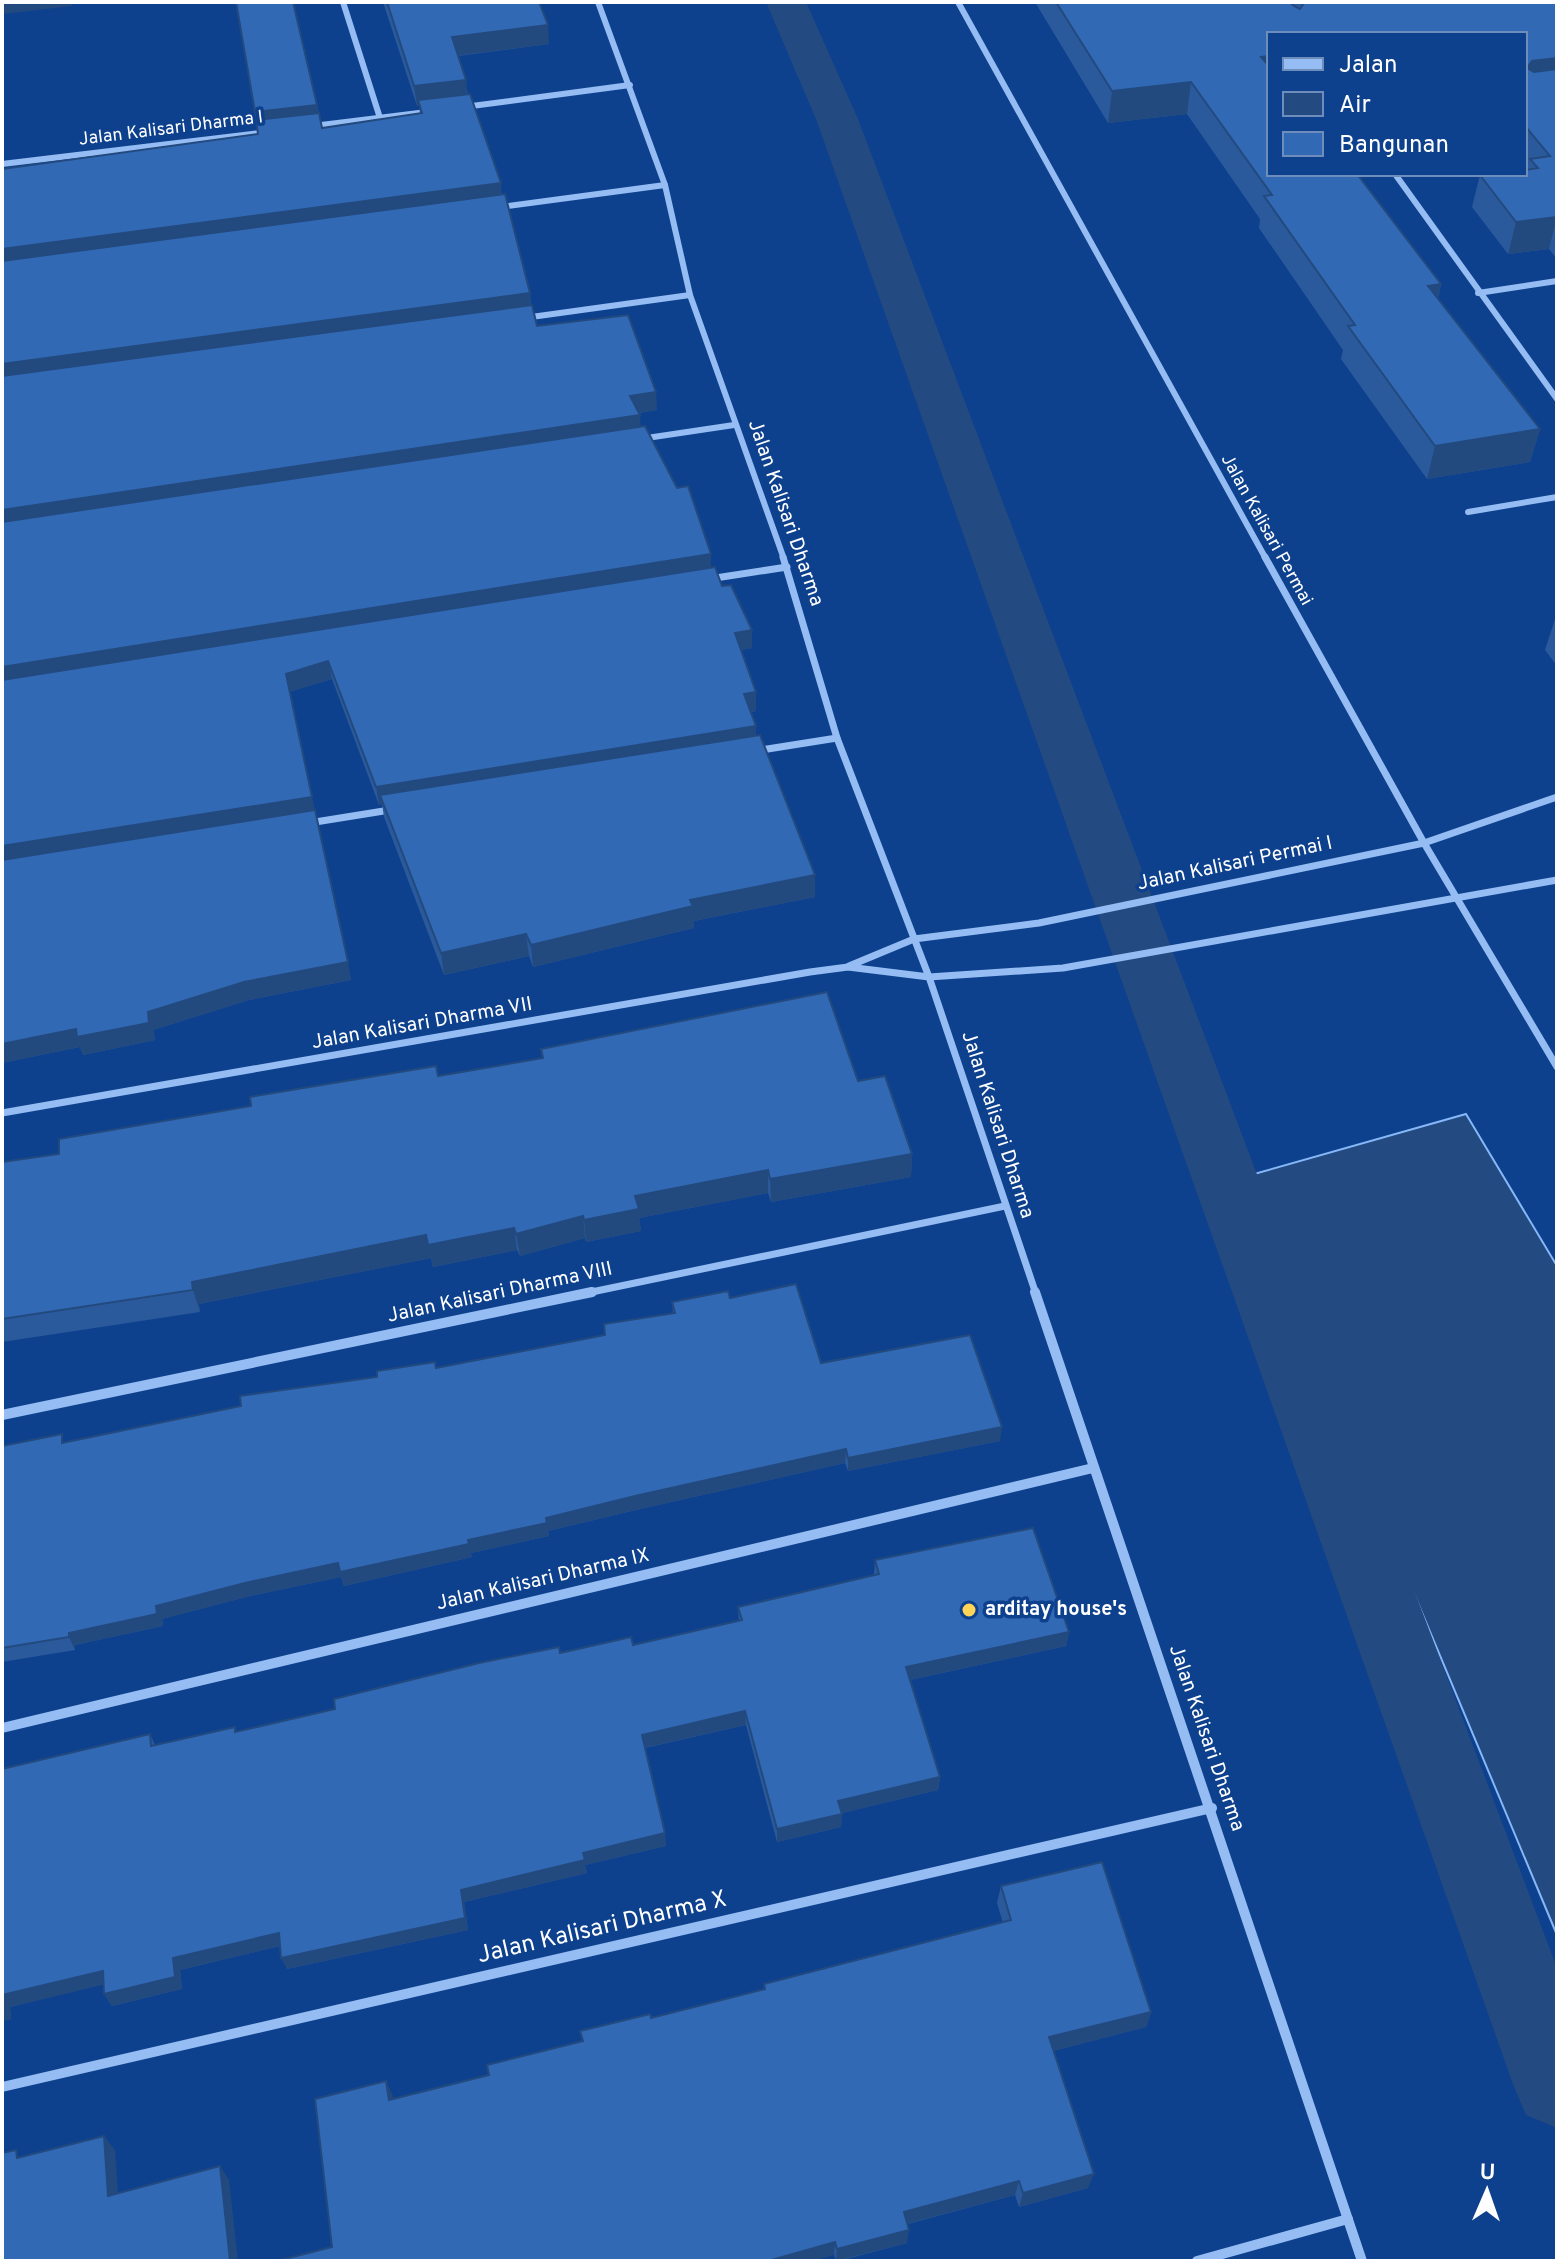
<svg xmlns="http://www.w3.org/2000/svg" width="1559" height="2263" font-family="Overpass,sans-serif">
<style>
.water{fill:#244a82;stroke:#86b7f7;stroke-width:2}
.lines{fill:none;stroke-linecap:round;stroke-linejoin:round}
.canal{fill:#244a82;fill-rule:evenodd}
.minor-far2{stroke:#95bdf3;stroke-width:6}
.minor-far1{stroke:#95bdf3;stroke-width:7}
.minor{stroke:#95bdf3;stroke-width:10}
.wall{fill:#2b5a9c}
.shaded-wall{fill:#234a7f}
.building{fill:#3269b5;stroke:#234a7f;stroke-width:2}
.poi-dot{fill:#ffd457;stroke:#0e418d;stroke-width:3}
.labels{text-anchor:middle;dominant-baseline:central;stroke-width:7;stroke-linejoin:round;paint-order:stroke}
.far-street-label{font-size:18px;fill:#fff;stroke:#0e418d}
.street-label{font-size:20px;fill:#fff;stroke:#0e418d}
.poi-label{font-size:20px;font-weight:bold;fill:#fff;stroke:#0e418d;text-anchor:start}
.near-street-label{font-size:24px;fill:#fff;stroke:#0e418d}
</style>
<rect width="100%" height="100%" fill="#0e418d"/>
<polygon class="water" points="1466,1114 1557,1266 1557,1935 1240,1178"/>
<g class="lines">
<polygon class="canal" points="766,2 806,2 858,119 1557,1968 1557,2128 1526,2115 1513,2084 816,119"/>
<g class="minor-far2">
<polyline points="343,2 380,118"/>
<polyline points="598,2 665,185 690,295 784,559"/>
<polyline points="958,2 1266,559"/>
<polyline points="464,107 630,85"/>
<polyline points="313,126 427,112"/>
<polyline points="2,164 268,132"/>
<polyline points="1395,174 1557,399"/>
<polyline points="500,207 665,185"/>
<polyline points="1478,293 1557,281"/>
<polyline points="524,318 690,295"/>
<polyline points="640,439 734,425"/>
<polyline points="1468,512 1557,497"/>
</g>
<g class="minor-far1">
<polyline points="783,557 837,738 929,977 1036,1294"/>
<polyline points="1265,557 1424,843 1557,1067"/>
<polyline points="709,579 787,567"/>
<polyline points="755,751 837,738"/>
<polyline points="309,823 390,810"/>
<polyline points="849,966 914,939 1039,923 1424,843 1557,797"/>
<polyline points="2,1113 810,972 848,967 929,977 1063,968 1557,880"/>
<polyline points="582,1294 1005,1206"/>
</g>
<g class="minor">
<polyline points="1035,1292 1362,2261"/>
<polyline points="2,1415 592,1292"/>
<polyline points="2,1728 1093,1468"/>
<polyline points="2,2087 1212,1808"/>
<polyline points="1197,2261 1348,2219"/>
</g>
</g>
<g class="wall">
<polygon points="236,2 317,105 322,128 420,114 419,106 417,106 383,2 539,2 549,44 458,56 468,94 502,195 530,293 531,305 537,326 657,410 639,413 640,427 752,648 741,650 756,692 756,711 750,712 756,726 756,736 815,897 694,921 694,928 533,967 529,956 444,975 384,817 382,804 379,805 332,679 289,692 351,980 249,1000 153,1030 155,1040 83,1055 80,1047 2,1063 2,169 258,134"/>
<polygon points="1035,2 1557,2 1557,259 1549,249 1508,254 1472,207 1480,175 1526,169 1525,168 1525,34 1269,34 1269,174 1441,284 1438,299 1540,429 1530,462 1427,479 1341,359 1343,350 1259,228 1260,219 1187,114 1108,123"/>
<polygon points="1556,616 1557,616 1557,666 1545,650"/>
<polygon points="541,1049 858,1081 912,1154 911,1177 771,1202 768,1193 639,1218 641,1231 586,1242 585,1238 520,1256 517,1250 433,1267 431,1258 199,1304 200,1312 2,1342 2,1162 59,1154 438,1076 542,1058"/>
<polygon points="730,1298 821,1363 1000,1441 848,1471 845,1463 636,1510 548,1531 549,1536 471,1553 472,1557 344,1586 341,1577 250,1596 162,1619 163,1626 75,1645 75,1650 2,1662 2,1446 65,1442 605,1335 604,1324 673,1314 672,1302"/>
<polygon points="875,1560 1069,1632 1066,1646 910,1680 940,1777 938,1790 842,1813 841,1827 777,1842 746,1725 645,1748 666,1846 585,1865 587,1873 464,1902 468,1930 287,1969 280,1946 180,1970 182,1989 112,2006 104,1994 104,1984 10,2007 11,2019 2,2021 2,1777 150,1734 155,1745 235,1727 237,1732 335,1709 560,1653 633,1645 739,1621 738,1607 874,1575"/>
<polygon points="1001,1886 1151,2012 1146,2027 1053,2051 1088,2188 1019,2207 1015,2195 908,2224 907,2243 839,2261 836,2261 834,2255 332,2247 393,2096 393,2099 489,2075 583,2041 651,2018 764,1989 764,1984 1003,1923 997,1903"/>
</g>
<g class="shaded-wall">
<polygon points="2,2 71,2 72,6 2,14"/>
<polygon points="548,25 549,44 454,56 452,37"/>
<polygon points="1269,56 1269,87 1261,57"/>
<polygon points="1557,58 1557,88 1527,68 1532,61"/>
<polygon points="466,80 468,99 418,100 419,106 417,106 414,86"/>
<polygon points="1191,82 1187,114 1108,123 1112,91"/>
<polygon points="317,105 319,118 257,126 255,112"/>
<polygon points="501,183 502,201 2,267 2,249"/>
<polygon points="1557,217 1549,249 1508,254 1516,222"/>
<polygon points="1441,284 1433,317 1428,286"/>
<polygon points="530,293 531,311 2,383 2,364"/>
<polygon points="656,392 657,410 631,414 630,396"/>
<polygon points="640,415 641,433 2,529 2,510"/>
<polygon points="1540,429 1530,462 1427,479 1435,446"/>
<polygon points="711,554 711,573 2,686 2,667"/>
<polygon points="752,630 752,648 736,651 735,633"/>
<polygon points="328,661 332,679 289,692 286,674"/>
<polygon points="756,692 756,711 744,712 744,694"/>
<polygon points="756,726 756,744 380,795 382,804 379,805 376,787"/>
<polygon points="312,797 316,815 2,865 2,846"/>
<polygon points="815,875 815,897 694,921 694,928 533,967 531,945 690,900"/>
<polygon points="526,934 529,956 444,975 441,953"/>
<polygon points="348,962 351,980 249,1000 153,1030 155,1040 83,1055 80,1047 2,1063 2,1044 148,1012 244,982"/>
<polygon points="912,1154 911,1177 771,1202 770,1179"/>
<polygon points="768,1170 768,1193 639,1218 641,1231 586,1242 584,1220 635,1196"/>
<polygon points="583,1216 585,1238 520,1256 516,1234"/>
<polygon points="514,1228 517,1250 433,1267 428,1245"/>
<polygon points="426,1235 431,1258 199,1304 200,1312 193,1290 192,1282"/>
<polygon points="1002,1427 1000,1441 848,1471 848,1458"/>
<polygon points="846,1449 845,1463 636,1510 548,1531 549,1536 471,1553 468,1540 546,1518 635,1496"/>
<polygon points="469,1544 472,1557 344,1586 341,1577 250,1596 162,1619 163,1626 75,1645 75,1650 69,1637 69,1633 156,1606 245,1583 338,1563"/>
<polygon points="1069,1632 1066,1646 905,1681 906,1667"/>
<polygon points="745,1711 746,1725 643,1748 642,1735"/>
<polygon points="940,1777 938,1790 838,1814 838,1801"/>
<polygon points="842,1814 841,1827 777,1842 777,1829"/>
<polygon points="665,1833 666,1846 585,1865 587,1873 464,1902 468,1930 287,1969 281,1958 461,1890 583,1853"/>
<polygon points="279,1933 284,1945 180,1970 182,1989 112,2006 104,1994 173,1958"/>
<polygon points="103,1971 110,1983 10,2007 11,2019 2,2021 2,1995"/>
<polygon points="1151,2012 1146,2027 1045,2053 1049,2037"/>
<polygon points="386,2081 393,2096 395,2115 389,2100"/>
<polygon points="104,2136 115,2150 119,2209 108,2196"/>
<polygon points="220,2166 229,2180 238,2261 230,2261"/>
<polygon points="1094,2174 1088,2188 1019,2207 1023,2193"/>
<polygon points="1019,2181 1015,2195 902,2225 904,2212"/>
<polygon points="909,2230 907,2243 836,2261 837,2249"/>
<polygon points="835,2242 834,2255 813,2261 768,2261"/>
</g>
<g class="building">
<polygon points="236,2 293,2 317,105 255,112"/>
<polygon points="387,2 539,2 548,25 452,37 466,80 414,86"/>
<polygon points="1056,2 1290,2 1294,6 1300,9 1304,3 1304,2 1557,2 1557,58 1532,61 1527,68 1534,72 1557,69 1557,217 1516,222 1480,175 1525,174 1525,170 1538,168 1530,159 1550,156 1525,126 1525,34 1269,34 1269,56 1261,57 1269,66 1269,174 1357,174 1441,284 1428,286 1540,429 1435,446 1348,326 1355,325 1264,196 1272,195 1191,82 1112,91"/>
<polygon points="470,94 501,183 2,249 2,169 258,134 256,120 319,113 322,128 422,113 418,100"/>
<polygon points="505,194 530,293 2,364 2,261"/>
<polygon points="532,305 537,326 628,315 656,392 630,396 640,415 2,510 2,376"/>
<polygon points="645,426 677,488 688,486 711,554 2,667 2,522"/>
<polygon points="715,567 722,586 731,585 752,630 735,633 756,692 744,694 756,726 376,787 328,661 286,674 312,797 2,846 2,680"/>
<polygon points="760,735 815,875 690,900 693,906 531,945 526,934 441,953 380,795"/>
<polygon points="315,810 348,962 244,982 148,1012 149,1023 77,1037 76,1029 2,1044 2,860"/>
<polygon points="827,992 858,1081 885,1076 912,1154 770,1179 768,1170 635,1196 639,1209 584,1220 583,1216 516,1234 514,1228 428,1245 426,1235 192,1282 193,1290 2,1319 2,1162 59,1154 59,1139 251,1106 250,1097 436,1066 438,1076 543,1058 541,1049"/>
<polygon points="796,1284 821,1363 970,1335 1002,1427 848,1458 846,1449 635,1496 546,1518 547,1523 468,1540 469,1544 340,1572 338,1563 245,1583 156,1606 157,1614 69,1633 69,1637 2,1648 2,1446 62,1434 62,1443 241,1406 240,1396 377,1377 377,1371 435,1362 436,1368 605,1335 604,1324 675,1313 672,1302 728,1291 730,1298"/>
<polygon points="1033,1528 1069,1632 906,1667 940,1777 838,1801 842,1814 777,1829 745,1711 642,1735 665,1833 583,1853 585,1860 461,1890 465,1918 281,1958 279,1933 173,1958 175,1977 104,1994 103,1971 2,1995 2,1769 150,1734 151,1746 235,1727 235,1732 335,1709 334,1699 479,1663 559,1647 560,1653 631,1637 633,1645 742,1620 738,1607 879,1574 875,1560"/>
<polygon points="1102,1862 1151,2012 1049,2037 1094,2174 1023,2193 1019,2181 904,2212 909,2230 837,2249 835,2242 768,2261 277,2261 332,2247 315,2099 386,2081 389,2100 489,2075 487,2065 583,2041 580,2031 650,2014 651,2018 765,1989 764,1984 1011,1920 1001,1886"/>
<polygon points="104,2136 108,2196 220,2166 230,2261 2,2261 2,2153 16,2150 17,2158"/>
</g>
<circle class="poi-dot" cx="969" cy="1610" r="8"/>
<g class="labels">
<g class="far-street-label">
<text transform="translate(171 129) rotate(-7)">Jalan Kalisari Dharma I</text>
<text transform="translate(1266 530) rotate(61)">Jalan Kalisari Permai</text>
</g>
<g class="street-label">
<text transform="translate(785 513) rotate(71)">Jalan Kalisari Dharma</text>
<text transform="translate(1235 864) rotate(-12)">Jalan Kalisari Permai I</text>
<text transform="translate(422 1024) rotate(-10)">Jalan Kalisari Dharma VII</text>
<text transform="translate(997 1125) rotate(72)">Jalan Kalisari Dharma</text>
<text transform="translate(500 1293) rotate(-12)">Jalan Kalisari Dharma VIII</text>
<text transform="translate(543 1580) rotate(-13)">Jalan Kalisari Dharma IX</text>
<text transform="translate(1206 1738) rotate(71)">Jalan Kalisari Dharma</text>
</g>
<g class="poi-label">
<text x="985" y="1610">arditay house's</text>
</g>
<g class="near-street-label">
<text transform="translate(602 1928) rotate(-13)">Jalan Kalisari Dharma X</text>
</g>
</g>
<rect width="1559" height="2263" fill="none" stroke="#ffffff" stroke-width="8"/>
<rect x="1267" y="32" width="260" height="144" fill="#0e418d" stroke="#6e8dbb" stroke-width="2"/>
<rect x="1283" y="58" width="40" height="12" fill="#95bdf3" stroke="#6e8dbb" stroke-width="2"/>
<text x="1339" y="72" font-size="24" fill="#ffffff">Jalan</text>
<rect x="1283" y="92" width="40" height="24" fill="#244a82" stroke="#6e8dbb" stroke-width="2"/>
<text x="1339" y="112" font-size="24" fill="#ffffff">Air</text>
<rect x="1283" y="132" width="40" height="24" fill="#3269b5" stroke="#6e8dbb" stroke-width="2"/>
<text x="1339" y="152" font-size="24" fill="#ffffff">Bangunan</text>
<g transform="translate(1487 2191) rotate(2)" stroke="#0e418d" stroke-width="6" paint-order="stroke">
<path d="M0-6L14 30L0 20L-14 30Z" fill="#ffffff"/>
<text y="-12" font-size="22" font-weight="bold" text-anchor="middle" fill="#ffffff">U</text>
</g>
</svg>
